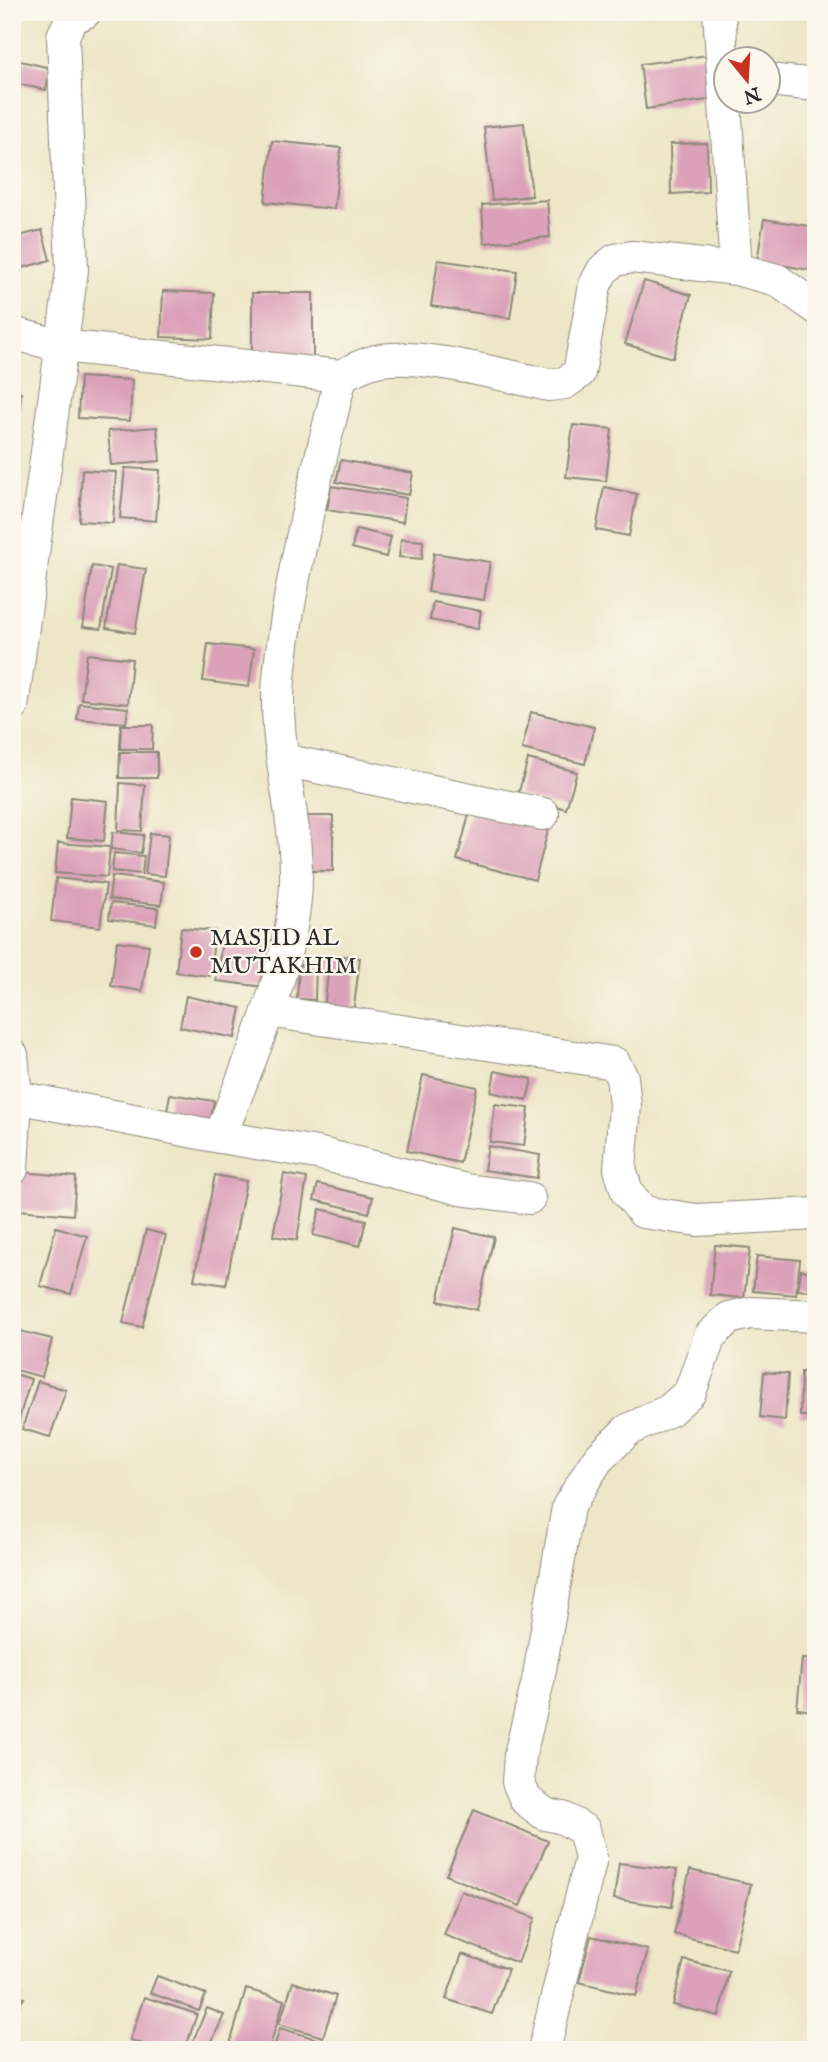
<svg xmlns="http://www.w3.org/2000/svg" width="828" height="2062" font-family="'IM FELL English',serif">
<style>
.building{fill:#dba1b9}
.lines{fill:none;stroke-linecap:round;stroke-linejoin:round}
.street-casing{stroke:#8c8879;stroke-width:34}
.street{stroke:#fff;stroke-width:32}
.poi-dot{fill:#c8321e;stroke:#fbf7ec;stroke-width:2.5}
.labels{text-anchor:middle;dominant-baseline:central;stroke-width:5;stroke-linejoin:round;paint-order:stroke}
.poi-label{font-size:24px;fill:#2b2b2b;stroke:#fbf7ec;text-anchor:start}
</style>
<rect width="100%" height="100%" fill="#fbf7ec"/>
<filter id="ink" filterUnits="userSpaceOnUse"><feTurbulence type="fractalNoise" baseFrequency=".0143" numOctaves="2"/><feDisplacementMap in="SourceGraphic" scale="14" xChannelSelector="R" yChannelSelector="G"/><feConvolveMatrix kernelMatrix="1 2 1 2 8 2 1 2 1" color-interpolation-filters="sRGB"/></filter>
<filter id="wash" filterUnits="userSpaceOnUse"><feTurbulence type="fractalNoise" baseFrequency=".00686" numOctaves="4" result="noise"/><feDisplacementMap in="SourceGraphic" scale="28" xChannelSelector="R" yChannelSelector="G"/><feGaussianBlur stdDeviation="1.57" result="paint"/><feColorMatrix in="noise" values="0 0 0 0 0 0 0 0 0 0 0 0 0 0 0 0 0 1.4 0 .05"/><feComposite in="paint" operator="in"/></filter>
<g filter="url(#wash)">
<rect width="100%" height="100%" fill="#ede6c7"/>
<g id="blocks">
<g class="building">
<polygon points="708,55 714,99 646,109 640,64"/>
<polygon points="12,59 50,68 46,90 12,83"/>
<polygon points="524,123 532,196 492,200 484,127"/>
<polygon points="272,141 341,148 334,209 265,202"/>
<polygon points="707,143 708,192 671,194 670,144"/>
<polygon points="547,200 550,237 484,243 482,205"/>
<polygon points="764,219 816,227 816,271 757,261"/>
<polygon points="42,230 50,260 12,271 12,238"/>
<polygon points="438,260 517,271 510,318 431,306"/>
<polygon points="644,281 691,295 673,358 625,344"/>
<polygon points="163,291 214,293 212,339 161,337"/>
<rect x="252" y="293" width="61" height="64"/>
<polygon points="80,377 132,380 130,421 78,418"/>
<polygon points="12,392 21,392 18,437 12,437"/>
<polygon points="573,425 612,429 606,481 566,477"/>
<polygon points="157,427 160,461 111,465 108,431"/>
<polygon points="341,460 413,473 409,495 336,482"/>
<polygon points="125,468 160,470 156,521 120,518"/>
<polygon points="82,470 116,472 113,523 79,521"/>
<polygon points="331,486 406,498 403,522 327,510"/>
<polygon points="604,487 637,494 629,536 596,530"/>
<polygon points="356,529 391,537 386,557 352,548"/>
<polygon points="401,539 423,541 422,559 399,557"/>
<polygon points="434,553 490,562 484,600 428,592"/>
<polygon points="117,565 146,569 135,633 106,628"/>
<polygon points="92,566 111,569 101,629 83,627"/>
<polygon points="433,602 481,611 478,629 430,620"/>
<polygon points="208,644 254,649 249,687 203,681"/>
<polygon points="87,654 132,659 128,704 81,699"/>
<polygon points="79,703 128,708 126,723 77,719"/>
<polygon points="531,712 594,727 585,764 522,749"/>
<polygon points="121,725 153,725 152,749 120,749"/>
<polygon points="120,752 157,752 157,778 119,778"/>
<polygon points="528,759 577,772 566,809 518,795"/>
<polygon points="120,783 145,785 142,831 118,830"/>
<polygon points="71,797 108,801 104,841 67,838"/>
<polygon points="471,807 549,827 535,880 457,860"/>
<rect x="302" y="816" width="31" height="55"/>
<polygon points="113,832 144,835 141,853 111,849"/>
<polygon points="150,833 169,835 165,876 145,874"/>
<polygon points="58,843 110,847 107,877 55,873"/>
<polygon points="114,853 144,856 142,874 112,871"/>
<polygon points="112,876 164,882 161,905 109,899"/>
<polygon points="56,878 106,884 100,927 51,921"/>
<polygon points="111,903 158,908 156,925 109,919"/>
<polygon points="181,928 215,931 210,976 176,972"/>
<polygon points="117,941 149,945 142,991 111,986"/>
<polygon points="222,942 270,949 265,987 216,981"/>
<polygon points="330,955 360,958 353,1014 324,1010"/>
<polygon points="299,965 316,966 315,1000 297,999"/>
<polygon points="186,996 241,1008 235,1038 180,1027"/>
<polygon points="495,1071 532,1079 527,1100 491,1092"/>
<polygon points="423,1075 477,1087 460,1163 407,1151"/>
<polygon points="170,1094 214,1101 209,1130 165,1124"/>
<polygon points="495,1104 529,1108 524,1146 490,1142"/>
<polygon points="488,1146 540,1155 537,1178 484,1170"/>
<polygon points="22,1172 76,1177 73,1215 19,1210"/>
<polygon points="284,1174 307,1178 297,1240 273,1236"/>
<polygon points="215,1175 246,1181 226,1285 194,1280"/>
<polygon points="318,1184 373,1197 369,1213 314,1200"/>
<polygon points="320,1209 366,1220 360,1246 313,1235"/>
<polygon points="56,1227 87,1236 71,1294 40,1286"/>
<polygon points="455,1228 494,1237 477,1310 438,1301"/>
<polygon points="146,1230 166,1235 142,1327 123,1323"/>
<polygon points="715,1245 750,1248 744,1298 710,1295"/>
<polygon points="757,1256 800,1260 796,1295 753,1291"/>
<polygon points="801,1270 816,1272 816,1292 798,1290"/>
<polygon points="12,1329 52,1339 42,1377 12,1369"/>
<polygon points="764,1372 788,1374 785,1420 760,1417"/>
<polygon points="801,1372 816,1372 816,1416 800,1416"/>
<polygon points="12,1373 31,1379 16,1428 12,1427"/>
<polygon points="38,1381 66,1390 50,1437 22,1429"/>
<polygon points="802,1659 816,1660 816,1711 797,1709"/>
<polygon points="474,1810 548,1841 520,1906 446,1875"/>
<polygon points="619,1863 677,1870 672,1907 614,1899"/>
<polygon points="690,1870 751,1884 735,1949 674,1934"/>
<polygon points="461,1891 535,1918 518,1963 444,1935"/>
<polygon points="591,1936 648,1950 636,1996 579,1982"/>
<polygon points="462,1954 508,1969 492,2014 446,1999"/>
<polygon points="684,1960 729,1971 719,2016 673,2005"/>
<polygon points="157,1976 206,1994 199,2011 150,1993"/>
<polygon points="293,1982 336,1996 323,2037 279,2024"/>
<polygon points="246,1989 284,2000 269,2050 248,2050 230,2044"/>
<polygon points="12,1995 24,1998 12,2017"/>
<polygon points="144,1997 197,2014 185,2050 161,2050 130,2040"/>
<polygon points="207,2008 224,2015 208,2050 189,2050"/>
<polygon points="280,2028 327,2042 325,2050 273,2050"/>
</g>
</g>
</g>
<g filter="url(#ink)">
<use href="#blocks" fill-opacity="0" stroke="#8c8879" stroke-width="2"/>
<g class="lines">
<g class="street-casing">
<g id="street">
<polyline points="719,12 736,269 777,280 816,308"/>
<polyline points="768,80 816,85"/>
<path d="M12,333L61,346L341,376C352,370 364,364 376,361C416,351 506,376 549,385L565,383L579,373L595,285L603,270L615,260L632,257L736,269"/>
<polyline points="12,707 72,270 63,36 71,19 85,12"/>
<polyline points="283,760 543,814"/>
<polyline points="268,1011 614,1063 622,1077 625,1105 620,1169 627,1192 643,1212 697,1220 816,1214"/>
<polyline points="12,1055 16,1097 12,1169"/>
<polyline points="16,1097 220,1137 317,1153 466,1190 529,1198"/>
<path d="M220,1137C248,1063 287,979 295,899C302,825 272,752 279,678C289,576 317,475 341,376"/>
<polyline points="544,2050 591,1858 584,1830 563,1818 545,1814 526,1800 518,1782 520,1755 538,1681 568,1507 597,1460 628,1430 670,1410 690,1392 710,1336 729,1318 750,1313 816,1316"/>
</g>
</g>
<use href="#street" class="street"/>
</g>
</g>
<circle class="poi-dot" cx="196" cy="952" r="7"/>
<g class="labels">
<g class="poi-label">
<text x="210" y="938">MASJID AL<tspan x="210" dy="28">MUTAKHIM</tspan></text>
</g>
</g>
<rect width="828" height="2062" fill="none" stroke="#fbf7ec" stroke-width="42"/>
<g transform="translate(747 80) rotate(162)"><circle r="33" fill="#fbf7ec" stroke="#a8a59f" stroke-width="2"/>
<path d="M0-5L12 26L0 18L-12 26Z" fill="#c8321e"/>
<text y="-10" font-size="19" font-weight="bold" text-anchor="middle" fill="#2b2b2b">N</text>
</g>
</svg>
